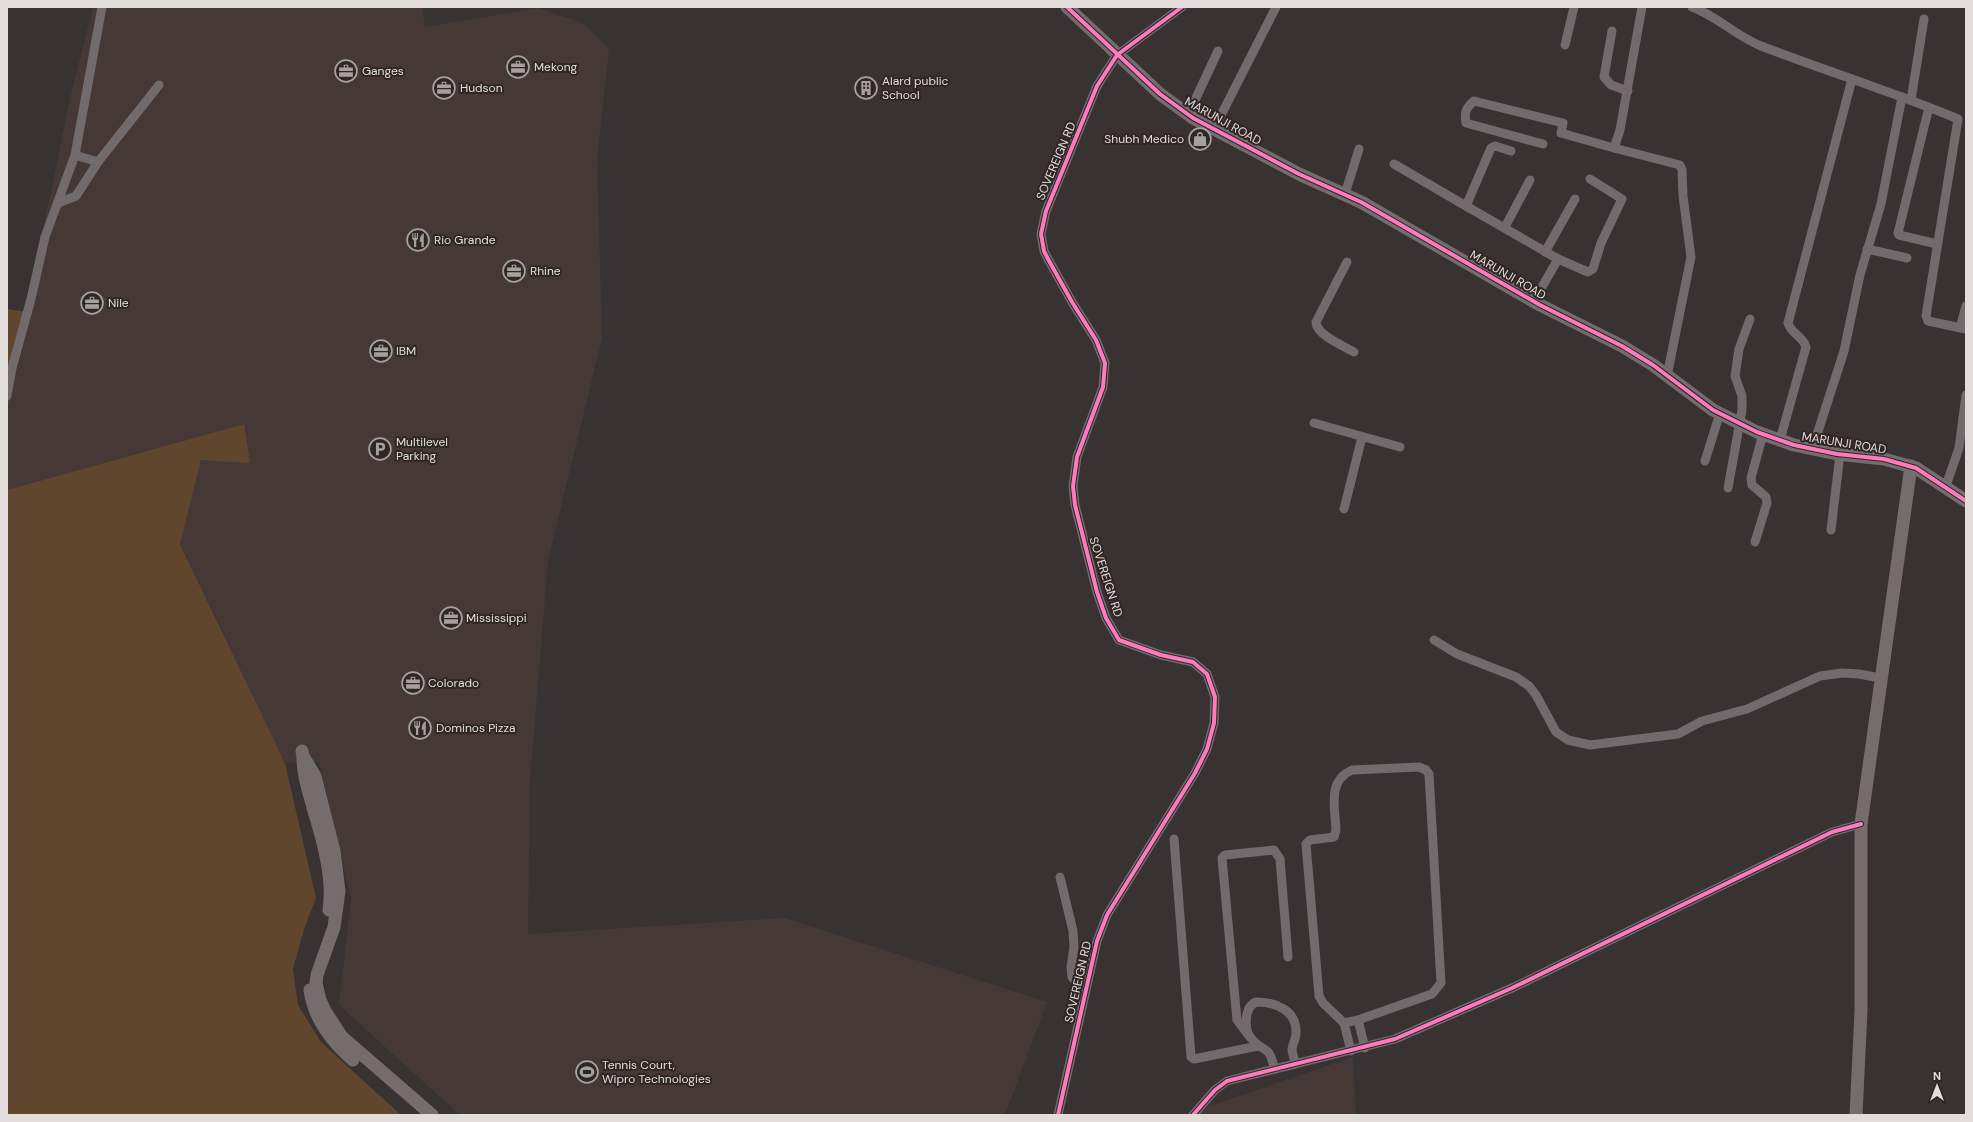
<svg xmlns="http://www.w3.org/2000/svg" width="1973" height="1122" font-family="'DM Sans',sans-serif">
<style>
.built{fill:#473838}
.green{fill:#5f462d}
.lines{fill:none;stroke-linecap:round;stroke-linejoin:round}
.street{stroke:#726a6d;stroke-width:9}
.secondary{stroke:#756c6e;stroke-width:13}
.cycleway-casing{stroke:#302626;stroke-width:6}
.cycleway{stroke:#fd7abc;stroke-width:4}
.labels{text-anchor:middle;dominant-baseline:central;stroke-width:4;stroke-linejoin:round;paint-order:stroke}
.poi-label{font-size:12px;fill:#e2dcdb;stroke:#302626;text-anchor:start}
.street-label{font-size:12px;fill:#e2dcdb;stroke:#302626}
</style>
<rect width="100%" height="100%" fill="#383232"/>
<g class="built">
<polygon points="93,7 422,7 425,27 538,8 583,23 609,49 597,158 602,338 548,561 530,780 528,934 785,918 1047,1002 1005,1115 460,1115 339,1005 351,898 319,762 285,763 180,543 201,460 244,424 7,490 7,405 71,94"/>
<polygon points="1353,1057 1356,1115 1183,1115"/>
</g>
<g class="green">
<polygon points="7,309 28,312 7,409"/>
<polygon points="244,424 250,463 201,460 180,544 285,763 316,898 304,929 293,969 298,1005 321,1042 401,1115 7,1115 7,490"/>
</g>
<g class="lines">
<g class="street">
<polyline points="1642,7 1620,130 1614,148 1680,165 1682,170 1683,196 1691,257 1667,376"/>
<path d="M1692,7C1717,16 1736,36 1761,46C1826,71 1893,92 1958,119L1926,316L1928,321L1966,329"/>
<polyline points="1612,31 1604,77 1611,85 1628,91"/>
<polyline points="1565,45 1574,7"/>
<polyline points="1911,100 1924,19"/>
<polyline points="1929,107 1898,233 1899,235 1937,244"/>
<polyline points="1188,115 1218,51"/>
<polyline points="1214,129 1276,7"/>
<path d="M1543,144L1466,123C1464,112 1466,108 1474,101L1563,123L1561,133L1614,148"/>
<polyline points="1511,151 1495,146 1491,148 1466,206 1558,259"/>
<polyline points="75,155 98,162"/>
<polyline points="1394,164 1466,206"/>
<polyline points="1345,194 1359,149"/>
<polyline points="58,203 76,196 98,162 159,85"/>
<polyline points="1505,227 1530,180"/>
<polyline points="1867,249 1907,258"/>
<polyline points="1545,252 1575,199"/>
<path d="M1347,262L1316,322C1316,335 1344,346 1354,352"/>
<polyline points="1534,301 1558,259 1588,272 1593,269 1601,243 1622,199 1590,179"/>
<polyline points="1960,328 1966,306"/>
<polyline points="7,396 12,368 31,299 45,237 75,155 102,7"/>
<polyline points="1314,423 1400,447"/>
<path d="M1780,440L1806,347C1803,336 1791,334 1788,323L1852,79"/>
<polyline points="1812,450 1844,351 1860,275 1881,204 1902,97"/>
<polyline points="1705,461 1720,413"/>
<polyline points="1946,486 1959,448 1966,395"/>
<polyline points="1728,488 1742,410 1742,396 1735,376 1739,349 1750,319"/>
<polyline points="1344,509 1362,437"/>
<polyline points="1831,530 1840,454"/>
<polyline points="1755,542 1767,503 1766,497 1752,485 1751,478 1763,434"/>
<polyline points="1434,640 1457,654 1516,677 1529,686 1536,695 1556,732 1568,740 1590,745 1678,734 1702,721 1747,709 1820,676 1842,673 1859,674 1880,678"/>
<path d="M1419,767L1426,770L1429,774L1441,983L1432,994L1358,1020L1344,1023L1323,1003L1319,996L1306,844L1310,840L1334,837L1336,830C1335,807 1327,781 1352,770Z"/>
<polyline points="1174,839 1191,1057 1194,1059 1258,1046"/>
<polyline points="1060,877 1073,931 1074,947 1071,967 1072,977 1085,994"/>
<polyline points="1358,1020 1365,1048"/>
<polyline points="1344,1023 1351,1051"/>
<polyline points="1250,1037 1237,1020 1222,858 1225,855 1274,850 1280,859 1288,957"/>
<path d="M1275,1069C1273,1064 1271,1055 1268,1052C1262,1047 1256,1045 1251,1038C1244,1029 1244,1007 1256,1002C1275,1002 1297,1010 1296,1033C1296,1038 1293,1043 1292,1049C1292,1053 1295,1060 1295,1064"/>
<polyline points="1058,1115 1097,941 1107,915 1195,773 1207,749 1214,723 1215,697 1207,674 1193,662 1161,655 1119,640 1106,618 1097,592 1075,505 1073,486 1077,457 1103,387 1105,363 1096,340 1072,302 1048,259 1044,251 1041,234 1046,211 1097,86 1117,55 1182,7"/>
<polyline points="1193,1115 1215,1090 1227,1081 1395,1039 1512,988 1832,832 1861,824"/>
</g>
<g class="secondary">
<polyline points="1067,7 1160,94 1193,118 1299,174 1361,202 1540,305 1622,346 1653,365 1713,410 1757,432 1794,445 1837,454 1884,459 1916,468 1966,501"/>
<polyline points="302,751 303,756 315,776 334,851 339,891 334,927 317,975 316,983 320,1000 325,1011 342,1037 432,1115"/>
<path d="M303,757C303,776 309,792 314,811C323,840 334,879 329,910"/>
<path d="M310,990C314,1019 331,1041 353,1060"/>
<polyline points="1856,1115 1861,1011 1861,824 1911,466"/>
</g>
<g class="cycleway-casing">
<g id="cycleway">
<polyline points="1067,7 1160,94 1193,118 1299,174 1361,202 1540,305 1622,346 1653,365 1713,410 1757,432 1794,445 1837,454 1884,459 1916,468 1966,501"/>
<polyline points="1058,1115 1097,941 1107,915 1195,773 1207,749 1214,723 1215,697 1207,674 1193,662 1161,655 1119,640 1106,618 1097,592 1075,505 1073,486 1077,457 1103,387 1105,363 1096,340 1072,302 1048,259 1044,251 1041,234 1046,211 1097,86 1117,55 1182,7"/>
<polyline points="1193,1115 1215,1090 1227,1081 1395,1039 1512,988 1832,832 1861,824"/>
</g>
</g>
<use href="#cycleway" class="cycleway"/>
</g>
<defs>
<g id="office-ring" transform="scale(1.15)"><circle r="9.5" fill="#302626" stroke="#a6a0a0" stroke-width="1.5"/><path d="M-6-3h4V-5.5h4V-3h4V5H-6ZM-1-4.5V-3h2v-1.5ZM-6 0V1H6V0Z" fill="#a6a0a0"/></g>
<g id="building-ring" transform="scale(1.15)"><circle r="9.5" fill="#302626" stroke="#a6a0a0" stroke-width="1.5"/><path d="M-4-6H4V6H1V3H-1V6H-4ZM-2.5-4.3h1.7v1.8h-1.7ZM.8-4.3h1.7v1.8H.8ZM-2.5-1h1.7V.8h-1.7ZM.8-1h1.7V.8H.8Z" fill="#a6a0a0"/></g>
<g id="shop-ring" transform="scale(1.15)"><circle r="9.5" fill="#302626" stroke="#a6a0a0" stroke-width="1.5"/><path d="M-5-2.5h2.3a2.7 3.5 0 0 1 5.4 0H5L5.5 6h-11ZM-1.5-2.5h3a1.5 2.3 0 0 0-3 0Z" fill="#a6a0a0"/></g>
<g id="restaurant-ring" transform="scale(1.15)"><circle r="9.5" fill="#302626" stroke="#a6a0a0" stroke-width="1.5"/><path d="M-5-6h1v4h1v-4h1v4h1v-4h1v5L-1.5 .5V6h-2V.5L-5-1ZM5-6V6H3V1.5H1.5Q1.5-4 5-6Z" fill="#a6a0a0"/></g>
<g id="parking-ring" transform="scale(1.15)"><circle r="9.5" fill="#302626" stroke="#a6a0a0" stroke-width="1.5"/><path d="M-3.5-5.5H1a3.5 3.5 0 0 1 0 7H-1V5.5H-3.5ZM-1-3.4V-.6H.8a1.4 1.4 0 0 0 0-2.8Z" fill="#a6a0a0"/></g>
<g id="stadium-ring" transform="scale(1.15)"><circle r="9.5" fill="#302626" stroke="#a6a0a0" stroke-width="1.5"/><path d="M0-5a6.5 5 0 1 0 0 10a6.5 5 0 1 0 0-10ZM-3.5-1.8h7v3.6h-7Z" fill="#a6a0a0"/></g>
</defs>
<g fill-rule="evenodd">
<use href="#office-ring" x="518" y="67"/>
<use href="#office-ring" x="346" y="71"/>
<use href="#office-ring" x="444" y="88"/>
<use href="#building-ring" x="866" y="88"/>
<use href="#shop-ring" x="1200" y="139"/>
<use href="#restaurant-ring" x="418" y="240"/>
<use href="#office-ring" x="514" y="271"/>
<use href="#office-ring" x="92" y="303"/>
<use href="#office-ring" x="381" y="351"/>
<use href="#parking-ring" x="380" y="449"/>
<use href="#office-ring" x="451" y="618"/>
<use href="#office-ring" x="413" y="683"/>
<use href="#restaurant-ring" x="420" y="728"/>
<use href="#stadium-ring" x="587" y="1072"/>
</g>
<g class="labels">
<g class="poi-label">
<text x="534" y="67">Mekong</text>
<text x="362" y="71">Ganges</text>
<text x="882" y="81">Alard public<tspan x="882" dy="14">School</tspan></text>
<text x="460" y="88">Hudson</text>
<text x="1184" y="139" text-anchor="end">Shubh Medico</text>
<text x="434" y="240">Rio Grande</text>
<text x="530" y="271">Rhine</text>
<text x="108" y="303">Nile</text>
<text x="396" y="351">IBM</text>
<text x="396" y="442">Multilevel<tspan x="396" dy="14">Parking</tspan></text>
<text x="466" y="618">Mississippi</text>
<text x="428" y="683">Colorado</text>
<text x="436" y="728">Dominos Pizza</text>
<text x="602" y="1065">Tennis Court,<tspan x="602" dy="14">Wipro Technologies</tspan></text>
</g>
<g class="street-label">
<text transform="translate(1223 121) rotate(29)">MARUNJI ROAD</text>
<text transform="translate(1056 161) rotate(-67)">SOVEREIGN RD</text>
<text transform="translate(1508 275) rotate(30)">MARUNJI ROAD</text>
<text transform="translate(1844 443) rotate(9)">MARUNJI ROAD</text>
<text transform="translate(1106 577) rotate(72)">SOVEREIGN RD</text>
<text transform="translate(1078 982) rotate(-77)">SOVEREIGN RD</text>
</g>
</g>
<rect width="1973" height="1122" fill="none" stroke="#e2dcdb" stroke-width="16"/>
<g transform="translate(1937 1086)" stroke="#302626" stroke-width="3" paint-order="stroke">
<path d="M0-3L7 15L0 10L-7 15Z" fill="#e2dcdb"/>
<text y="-6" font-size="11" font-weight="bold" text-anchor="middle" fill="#e2dcdb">N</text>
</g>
</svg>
